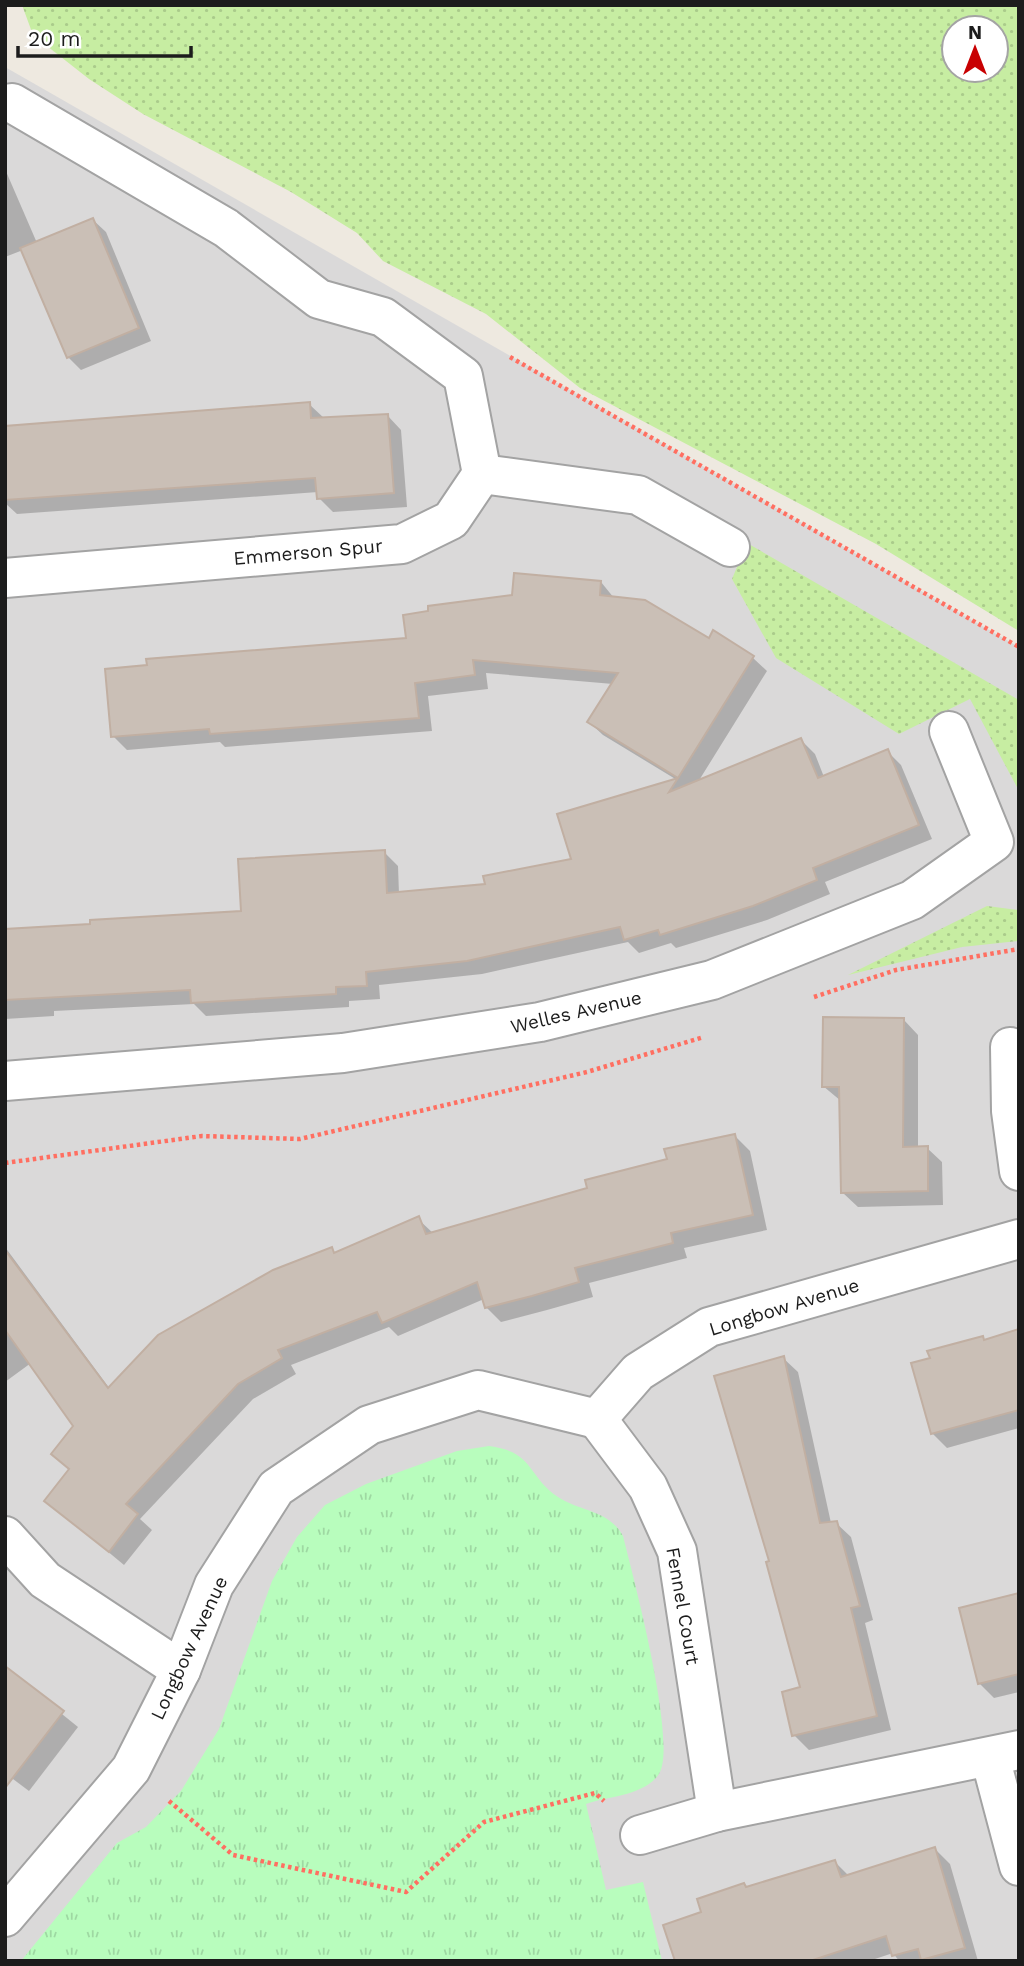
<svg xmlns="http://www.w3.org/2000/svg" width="1024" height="1966" font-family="'Work Sans',sans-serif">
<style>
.residential{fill:#dad9d9}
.grass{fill:url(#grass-dots);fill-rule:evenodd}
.park{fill:url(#park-tufts)}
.shadow{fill:#0003}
.building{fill:#cabfb6;stroke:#c1afa2;stroke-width:2}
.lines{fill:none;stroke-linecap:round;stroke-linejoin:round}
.minor-casing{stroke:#a3a3a3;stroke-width:42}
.path{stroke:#ff6f61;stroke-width:4.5;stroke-dasharray:3.5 3.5;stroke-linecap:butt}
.minor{stroke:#fff;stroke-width:38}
.labels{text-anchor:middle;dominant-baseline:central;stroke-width:7;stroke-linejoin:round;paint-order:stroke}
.street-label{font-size:19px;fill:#1c1c1c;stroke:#fff}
</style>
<defs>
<pattern id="grass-dots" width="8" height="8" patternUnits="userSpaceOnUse" patternTransform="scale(1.75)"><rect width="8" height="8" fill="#c7eda2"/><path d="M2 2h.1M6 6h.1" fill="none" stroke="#aacb8b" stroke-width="1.8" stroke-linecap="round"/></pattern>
<pattern id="park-tufts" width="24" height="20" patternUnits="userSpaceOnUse" patternTransform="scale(1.75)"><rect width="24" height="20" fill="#b8fdbd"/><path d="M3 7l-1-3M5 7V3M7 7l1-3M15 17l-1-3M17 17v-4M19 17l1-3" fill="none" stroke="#9ed8a2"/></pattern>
</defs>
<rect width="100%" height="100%" fill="#eee9e0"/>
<polygon class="residential" points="5,67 1019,647 1019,1961 5,1961"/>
<g class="grass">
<path d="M22,5H1019V631L876,544L580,388L486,314L383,261L357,233L291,192L143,114L89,79L33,35ZM954,28H996V70H954Z"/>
<polygon points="747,543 1019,700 1019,791 970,699 899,734 776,658 732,579"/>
<polygon points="987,906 1019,910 1019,941 962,947 848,975"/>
</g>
<path class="park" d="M489,1446C535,1452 526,1475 558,1497C581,1512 609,1510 623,1536C633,1576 678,1744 659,1774C644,1796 608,1796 586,1804L606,1890L643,1882L662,1961H21L117,1843L146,1827L181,1791L219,1729L272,1581L297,1537L325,1505L366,1484L457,1451Z"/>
<g class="shadow">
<polygon points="5,169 37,243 93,220 106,232 151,341 81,370 68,357 23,250 5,257"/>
<polygon points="309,404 325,419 387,415 401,430 407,507 333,512 319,498 318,492 17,514 5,503 5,427"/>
<polygon points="601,582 614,598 709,640 714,632 753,658 767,671 698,782 801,740 815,754 824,777 887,751 901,765 932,839 825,882 830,894 767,920 676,948 671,943 639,953 628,942 482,974 379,985 380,999 349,1001 349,1007 206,1016 194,1004 54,1011 54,1016 5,1019 5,931 243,912 384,852 398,866 399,894 487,885 573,861 559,815 677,780 603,735 589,722 613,684 486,673 488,689 428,696 432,731 225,747 220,742 127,750 113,736 408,640"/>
<polygon points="904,1020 918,1035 918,1148 927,1148 942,1162 943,1205 858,1207 843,1193 841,1101 823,1086"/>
<polygon points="735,1136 750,1151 767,1230 684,1248 687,1258 589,1283 593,1297 547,1310 501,1322 486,1307 484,1299 398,1336 389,1327 291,1365 296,1374 253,1399 140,1519 152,1530 124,1565 47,1501 70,1470 53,1454 75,1426 31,1363 5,1382 5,1247 110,1389 332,1249 336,1254 418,1219 434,1234 589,1189"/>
<polygon points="1019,1331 1019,1428 947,1448 932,1433 983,1338 986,1341"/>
<polygon points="783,1358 798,1372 831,1523 836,1523 851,1537 873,1620 865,1623 891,1730 809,1750 794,1735 802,1689 772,1563"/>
<polygon points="1019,1595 1019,1692 994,1698 979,1683"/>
<polygon points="5,1668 78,1727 29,1791 5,1773"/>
<polygon points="935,1849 950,1864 978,1961 899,1961 893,1953 869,1961 677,1961 704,1914 747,1889 835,1862 849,1876"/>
</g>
<g class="building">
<polygon points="93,218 139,328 67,358 20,248"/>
<polygon points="310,402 311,418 388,414 394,493 317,499 315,478 5,500 5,426"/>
<polygon points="514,573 601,581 600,595 645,600 709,638 713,630 754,656 678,778 587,722 618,673 473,660 475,675 415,683 419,718 210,734 209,729 111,737 105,669 147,665 146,659 406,638 403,615 428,611 428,606 512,595"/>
<polygon points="801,738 818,778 888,749 919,825 813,868 817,880 753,906 660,935 658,930 624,940 620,927 467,961 366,972 367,986 336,987 336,994 191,1003 190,990 5,1000 5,929 90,924 90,920 241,911 238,859 385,850 387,893 485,884 483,876 571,859 557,814 678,778 669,792"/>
<polygon points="823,1017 904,1018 903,1147 928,1146 928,1191 841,1193 839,1087 822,1087"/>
<polygon points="735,1134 753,1215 671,1233 673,1243 575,1268 579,1282 532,1296 485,1308 477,1282 382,1323 377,1312 278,1350 282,1358 238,1384 126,1504 138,1514 109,1552 44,1501 69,1469 51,1454 73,1426 5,1330 5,1250 108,1388 158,1335 273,1270 332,1247 334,1253 419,1216 426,1234 587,1188 585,1180 667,1159 664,1149"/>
<polygon points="1019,1329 1019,1410 931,1434 911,1363 930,1358 927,1351 983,1336 984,1340"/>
<polygon points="784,1356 820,1523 837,1521 860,1606 851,1608 877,1716 792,1736 782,1692 800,1687 766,1562 769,1561 714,1376"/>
<polygon points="1019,1593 1019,1674 978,1684 959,1608"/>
<polygon points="5,1666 64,1711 5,1788"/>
<polygon points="935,1847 965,1948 921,1960 918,1949 892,1956 886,1936 810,1961 675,1961 663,1925 701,1912 697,1899 744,1883 746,1887 835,1860 841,1877"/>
</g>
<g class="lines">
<g class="minor-casing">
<g id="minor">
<polyline points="482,474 638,495 730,547"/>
<polyline points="5,578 402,544 451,520 482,474 463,376 383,317 319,299 226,228 12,103"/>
<polyline points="1010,1047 1011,1111 1019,1171"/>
<polyline points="5,1081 343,1053 540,1022 712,980 912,900 994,842 949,731"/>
<polyline points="597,1419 638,1372 709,1327 1019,1239"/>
<polyline points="597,1419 648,1487 677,1551 717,1812"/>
<polyline points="5,1536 45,1580 181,1670"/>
<polyline points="990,1757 1019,1866"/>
<polyline points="640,1835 717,1812 1019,1750"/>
<polyline points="5,1917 131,1769 181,1670 214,1585 276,1488 369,1425 478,1390 597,1419"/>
</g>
</g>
<g class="path">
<polyline points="510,357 1019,647"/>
<polyline points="814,997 896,970 1019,949"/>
<polyline points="5,1163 202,1136 300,1139 587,1072 704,1037"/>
<polyline points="169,1801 233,1855 406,1892 484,1822 595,1793 604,1801"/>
</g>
<use href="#minor" class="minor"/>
</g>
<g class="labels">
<g class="street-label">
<text transform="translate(308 552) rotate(-5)">Emmerson Spur</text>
<text transform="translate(576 1012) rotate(-13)">Welles Avenue</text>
<text transform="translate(784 1307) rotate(-17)">Longbow Avenue</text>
<text transform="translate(683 1606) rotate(80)">Fennel Court</text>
<text transform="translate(189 1648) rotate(-65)">Longbow Avenue</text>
</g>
</g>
<rect width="1024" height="1966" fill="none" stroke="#1c1c1c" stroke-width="14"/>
<g transform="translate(975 49)"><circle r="33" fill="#ffffff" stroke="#a4a4a4" stroke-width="2"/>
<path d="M0-5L12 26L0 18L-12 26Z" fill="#c80002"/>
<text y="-10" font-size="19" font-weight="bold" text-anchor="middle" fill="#1c1c1c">N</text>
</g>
<path d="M18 46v10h173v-10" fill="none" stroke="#1c1c1c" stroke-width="3.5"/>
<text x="28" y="46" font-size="21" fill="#1c1c1c" stroke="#ffffff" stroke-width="5" paint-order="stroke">20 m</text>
</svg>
